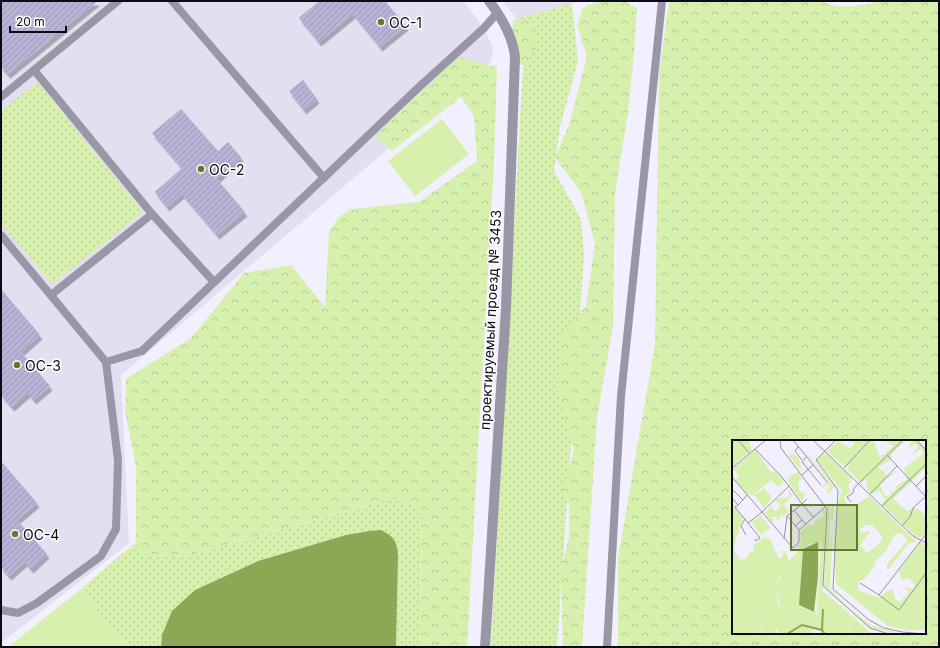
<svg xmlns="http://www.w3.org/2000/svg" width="940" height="648" font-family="Inter,sans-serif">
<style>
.built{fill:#e1dff0}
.green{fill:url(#green-dots)}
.forest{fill:url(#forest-crowns);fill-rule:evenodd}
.pitch{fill:#d7f0ad}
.water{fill:#8ca855}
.building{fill:url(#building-hatch);filter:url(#shadow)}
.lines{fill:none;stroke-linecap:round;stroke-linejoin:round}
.lane{stroke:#9997a6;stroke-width:8}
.street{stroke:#9997a6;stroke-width:10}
.poi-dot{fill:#61792b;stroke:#fff;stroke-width:1.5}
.labels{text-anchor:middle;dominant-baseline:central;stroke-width:3;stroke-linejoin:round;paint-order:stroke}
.poi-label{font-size:14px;fill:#0c0a15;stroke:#fff;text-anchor:start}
.street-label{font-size:14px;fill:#0c0a15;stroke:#fff}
.inset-river{fill:none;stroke:#8ca855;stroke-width:2}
.inset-road{fill:none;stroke:#9694a1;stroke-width:1}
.view{fill:#61792b;fill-opacity:0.15;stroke:#61792b;stroke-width:2}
.inset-edge{fill:none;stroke:#0c0a15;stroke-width:2}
</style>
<defs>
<pattern id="green-dots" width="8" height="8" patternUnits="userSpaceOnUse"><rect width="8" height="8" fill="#d7f0ad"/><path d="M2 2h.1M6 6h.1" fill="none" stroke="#b7cc94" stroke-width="1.8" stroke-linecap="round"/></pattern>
<pattern id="forest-crowns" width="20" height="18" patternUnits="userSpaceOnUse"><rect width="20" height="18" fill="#d7f0ad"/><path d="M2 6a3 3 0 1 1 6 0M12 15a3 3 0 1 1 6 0" fill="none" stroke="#b7cc94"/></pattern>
<pattern id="building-hatch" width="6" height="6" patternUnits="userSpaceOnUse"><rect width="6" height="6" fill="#b8b3d4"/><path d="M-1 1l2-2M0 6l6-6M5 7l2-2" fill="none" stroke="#9d99b5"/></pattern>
<filter id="shadow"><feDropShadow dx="2.5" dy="4.5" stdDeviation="0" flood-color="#0004"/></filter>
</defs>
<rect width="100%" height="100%" fill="#f2f0fe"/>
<g class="built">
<polygon points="1,1 463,1 484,28 493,48 491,62 121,375 129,543 1,643"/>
<polygon points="502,1 580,1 517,19"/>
</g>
<g class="green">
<polygon points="572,3 578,61 560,127 554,171 581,219 584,256 557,647 491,647 524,48 517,19"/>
<polygon points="37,82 143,212 52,284 1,224 1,111"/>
<polygon points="394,498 412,503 422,518 419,647 396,647 398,556 381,530 369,531 346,535 258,561 195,590 162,635 161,647 127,647 81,589 136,542 143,554 184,557"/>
</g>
<g class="forest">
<polygon points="604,1 624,1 637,8 634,54 628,112 615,193 613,326 597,417 582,647 563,647 562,617 562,566 569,538 569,504 563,490 574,450 557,389 562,335 586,306 595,244 581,192 555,158 569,125 587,57 577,25 582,9 588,5"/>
<path d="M669,1H822C837,10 857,6 874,3L876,1H939V647H618V558L655,344L659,75ZM733,441H925V633H733Z"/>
<polygon points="514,20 524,20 536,22 538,47 532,52 529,62 519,66 517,43 512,29"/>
<polygon points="458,57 497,67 494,161 467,647 419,647 422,518 412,503 394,498 184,557 143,554 136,542 136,467 125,411 126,379 191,338 244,273 291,265 325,307 329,232 338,218 351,209 419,202 477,161 474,116 461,97 392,151 375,136"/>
</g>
<g class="pitch">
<polygon points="442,119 469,154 415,196 388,161"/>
<polygon points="81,589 127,647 8,647"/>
</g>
<path class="water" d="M381,530C394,537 397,541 398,556L396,647H161L162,635L172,611L195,590L258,561L346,535L369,531Z"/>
<g class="building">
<polygon points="1,1 98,1 8,74 1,67"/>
<polygon points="319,1 385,1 406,26 380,47 353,14 319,42 299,18"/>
<polygon points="303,80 317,99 304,110 289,91"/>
<polygon points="181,109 218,151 228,142 241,157 217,179 245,212 217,235 182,194 167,207 155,192 182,168 152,133"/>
<polygon points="1,289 40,335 21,352 50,386 34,400 28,393 12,407 1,395"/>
<polygon points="1,461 37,503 17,520 47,554 31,569 25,562 9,576 1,567"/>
</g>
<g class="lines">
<g class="lane">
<polyline points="172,1 324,178"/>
<polyline points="34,70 152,214"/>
<polyline points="1,97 118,1"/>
<polyline points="1,235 106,362 118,460 116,529 101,556 37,603 18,613 1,610"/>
<polyline points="51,295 152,214 214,282"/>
<polyline points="106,362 142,351 419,87 484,28 498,12"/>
<polyline points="607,647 621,396 662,1"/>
</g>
<path class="street" d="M485,647L506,308L515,57C513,36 502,18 489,1"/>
</g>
<g class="poi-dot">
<circle cx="381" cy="22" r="4"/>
<circle cx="201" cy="169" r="4"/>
<circle cx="17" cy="365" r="4"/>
<circle cx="15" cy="534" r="4"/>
</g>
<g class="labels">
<g class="poi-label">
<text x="389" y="22">ОС-1</text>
<text x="209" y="169">ОС-2</text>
<text x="25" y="365">ОС-3</text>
<text x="23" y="534">ОС-4</text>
</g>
<g class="street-label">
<text transform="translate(490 320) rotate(-87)">проектируемый проезд № 3453</text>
</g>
</g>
<g transform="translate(732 440)">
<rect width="194" height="194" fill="#f2f0fe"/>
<path d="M0,0H5L16,13L0,26ZM43,31L52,42L46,47L39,40L43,37L41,33ZM32,48L40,58L31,70V66L22,55L14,53L19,49L24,54ZM99,66L96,147L117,168L139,185L168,194L139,188L134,184L96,150L92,145L95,67ZM88,100L84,175L80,180L55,181L58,189L46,194L44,182H42L26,194L29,177L21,175L28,170L19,147L30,146L33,153L47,141L57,120L68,110L65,106L69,103ZM86,103L84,171L81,172L67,166L71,109L77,104ZM69,132L62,171L45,180L40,172L47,168L45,160L47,153L56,145L58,133ZM120,176L139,193L141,194H117Z" fill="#d7f0ad" fill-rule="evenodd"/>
<path d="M9,0H17L20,12L8,10ZM114,0H141L148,17L161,6L151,0H174L160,14L159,19L147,27L150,31L160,26L152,32L155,36L165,31L148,45L154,57L164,49V46L175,39L172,28L191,14L189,9L179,15L186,7L184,4L175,8L181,0H187L194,8V28L161,59L175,71L181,68L186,69L194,76V93L190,97H184L153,67L150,64L153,59L147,51L139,54L135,49V40L128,42L115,29L118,24L112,26L97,13L96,10L106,1L118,8L123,3ZM63,1L97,39L104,49L101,48L97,54L94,50L98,48L97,44L87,49L96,41ZM93,12L120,38L116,46L119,52L112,57L115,65H124L137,56L185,102L177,103L155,131V124L175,101L170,93L163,94L154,111L143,121L144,124L132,139L126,142V150L148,158L154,151L161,149L163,159L168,162L177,152L171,146L180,149L183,145L177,138L170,140L167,131L188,102L194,105V190H173L156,186L104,144L102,104L106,62L110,51L84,19ZM134,85H140L151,97L147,104L135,113L128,105L139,91L129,93L128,89ZM60,13L66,17L70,31L57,16ZM66,32L70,39L66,42L67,50L73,54L70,62L54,38L56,40L59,35ZM57,50L61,55L52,64L57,72L52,76L47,75L49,78L46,81L44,77H40L42,80L40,82L33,73L39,66L43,71L47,69L48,64L43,61L44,59L57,57ZM0,64L11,78L2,106V112L9,120L15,118L17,112L22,111L21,106L33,97L38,99L47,119L51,116L50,110L54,112L56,118V125L38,152L33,153L30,147L20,148L30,158L32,165L22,175L35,179L25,192L26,194H0ZM102,65L98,147L127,175L95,145L101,82L98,76L100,66ZM91,69L94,70L90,146L91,151L120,176L117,194H88V187L80,190L81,194H46L50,190L58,189L54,184V178L80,180L85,173L89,101L69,104L68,92L76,84L82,86L83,80L92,76L91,72L85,75ZM62,127L69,132L63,170L45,180L40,179L38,178V173L48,166L46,155L56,145L58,130ZM42,182L50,184L44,189V194H29L34,186Z" fill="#d7f0ad" fill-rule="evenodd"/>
<path d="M23,10L43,37L23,53L19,49L14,53L3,40L7,36L1,28ZM29,75L39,88L29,95L19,82Z" fill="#d7f0ad"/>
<path d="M86,102V136L82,172L67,165L71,109Z" fill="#8ca855"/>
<path class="inset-river" d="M90,190L91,169M55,194L70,185L90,190L93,194"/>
<path class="inset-road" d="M6,0L18,14M48,0L49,8L95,69L91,146L138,188L157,194M61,0L95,42M81,0L181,96L194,103M104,0L84,20L106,50L101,149L137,180L152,188L170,192L194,194M184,0L194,10M66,7L63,11L70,20M23,9L48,35L57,46L70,64L55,76L67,90V102L61,108L30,72L57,46M155,15L194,57M74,17L70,22L89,45M0,28L34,0M112,28L138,0M70,35L81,25M0,37L30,72L16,83L3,67L6,65M184,46L194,36M0,49L11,60L15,55M138,54L165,26M0,58L6,65L11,60M75,59L70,64L82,78M119,62L115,57L121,53L122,48L171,0M150,66L194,24M62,70L70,80M13,79L9,86L14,95M16,83L28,98L24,101L23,99M63,86L70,80L74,84M170,86L178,77L181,68L194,56M67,90L94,66M52,99L55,76M128,143L147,155L194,94M147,155L167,170L194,133"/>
<path class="view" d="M59,65H125V110H59Z"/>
<rect width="194" height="194" class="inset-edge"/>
</g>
<rect width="940" height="648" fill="none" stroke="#0c0a15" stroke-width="4"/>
<path d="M10 26v6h56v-6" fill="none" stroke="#0c0a15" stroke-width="2"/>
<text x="16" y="26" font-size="12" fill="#0c0a15" stroke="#ffffff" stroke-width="3" paint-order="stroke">20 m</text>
</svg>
